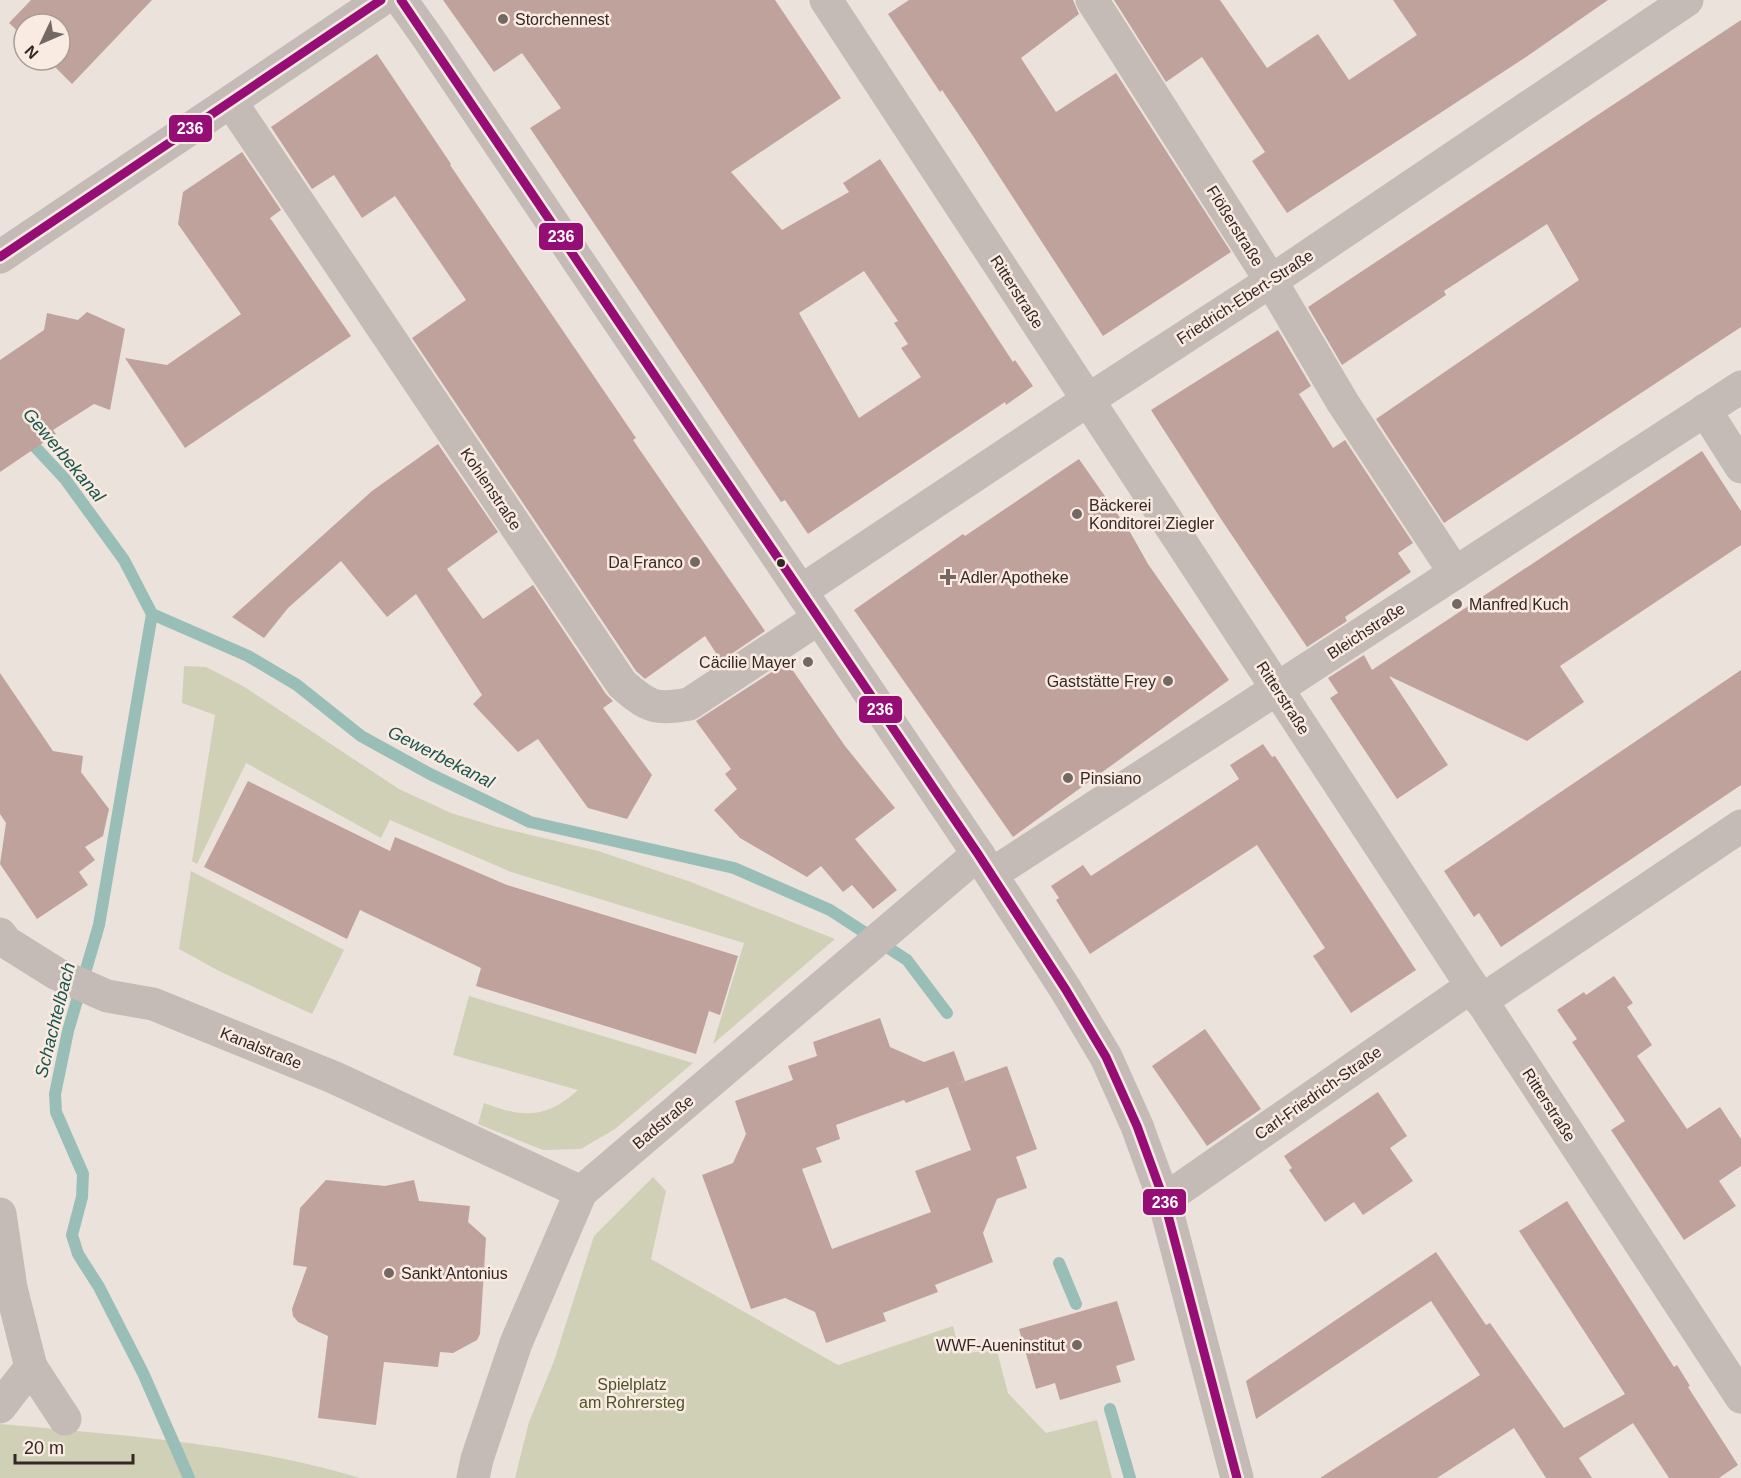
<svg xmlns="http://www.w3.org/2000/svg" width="1741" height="1478" font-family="Helvetica,sans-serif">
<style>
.green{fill:#d0d0b6}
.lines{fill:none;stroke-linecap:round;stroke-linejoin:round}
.stream{stroke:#99beb7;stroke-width:12}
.building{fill:#c0a29d;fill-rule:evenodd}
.minor{stroke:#c4bab6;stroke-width:33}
.bus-1-casing{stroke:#f9ebe2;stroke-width:14}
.bus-1{stroke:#960e75;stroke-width:9}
.poi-dot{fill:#746865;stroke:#f9ebe2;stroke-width:2}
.bus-dot{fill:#342725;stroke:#f9ebe2;stroke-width:2}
.labels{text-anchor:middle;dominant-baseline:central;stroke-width:5;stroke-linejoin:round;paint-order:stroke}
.poi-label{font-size:16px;fill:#342725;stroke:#f9ebe2;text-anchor:start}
.street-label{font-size:16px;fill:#342725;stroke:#f9ebe2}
.park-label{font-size:16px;fill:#4b5328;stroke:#f9ebe2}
.water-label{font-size:18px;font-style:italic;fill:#19564f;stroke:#f9ebe2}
.line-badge{stroke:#f9ebe2;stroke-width:2}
.badge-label{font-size:16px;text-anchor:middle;font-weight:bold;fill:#fff}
</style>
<rect width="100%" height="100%" fill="#ece2dc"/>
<g class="green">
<polygon points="184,666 206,667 243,686 399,789 451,813 497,827 598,851 691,882 835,939 713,1044 744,943 511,872 390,820 381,838 246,763 197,864 192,861 215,715 182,703"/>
<polygon points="191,871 344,950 312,1014 219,971 179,949"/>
<path d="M469,996L693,1063L615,1129L581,1149L543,1150L478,1124L484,1103C523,1118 546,1119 578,1090L453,1055Z"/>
<polygon points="653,1177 666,1191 651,1259 838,1365 953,1326 960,1353 997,1351 1008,1393 1046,1433 1097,1420 1112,1478 515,1478 529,1422 554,1361 594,1236"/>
<path d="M0,1424C120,1435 244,1443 360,1478H0Z"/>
</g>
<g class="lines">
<g class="stream">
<polyline points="25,436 65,479 124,560 152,614 248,656 297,685 361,736 430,774 530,822 734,868 830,910 907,960 947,1013"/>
<polyline points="152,614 99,925 68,1031 55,1094 56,1112 83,1174 82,1197 72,1235 78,1254 99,1287 143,1373 189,1478"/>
<polyline points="1059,1263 1076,1304"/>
<polyline points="1110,1409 1130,1478"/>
</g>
</g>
<g class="building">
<polygon points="31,0 152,0 72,84 48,60 60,60 60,24 24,24 24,37 9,23"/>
<path d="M443,0H775L841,98L731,172L782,230L849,192L843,183L880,159L1013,362L1015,360L1033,386L1006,405L1005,402L808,534L785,500L781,502L530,128L561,108L522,53L494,72ZM864,271L898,321L894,323L908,344L901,348L921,377L859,418L799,313Z"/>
<polygon points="909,0 1073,0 1079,14 1021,58 1056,112 1116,73 1231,252 1103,336 973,136 942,90 940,92 888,14"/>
<polygon points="1114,0 1220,0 1267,68 1318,34 1349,80 1417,35 1393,0 1608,0 1526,57 1287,213 1252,161 1265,152 1202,57 1166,82"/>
<polygon points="1741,20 1741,327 1444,523 1376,419 1579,280 1547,224 1444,291 1446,295 1342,365 1308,307"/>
<polygon points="377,54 451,164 450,165 636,438 633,440 765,631 721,661 705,636 645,679 636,671 412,338 466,300 395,196 362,218 334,175 312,189 271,127"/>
<polygon points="242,152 281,210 270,218 351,336 185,448 125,358 167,365 241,314 178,224 183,192"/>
<polygon points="87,312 125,329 110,410 94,404 53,430 56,434 0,472 0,360 44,330 47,313 78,320"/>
<polygon points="1278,330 1311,386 1299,394 1333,448 1345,440 1413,543 1398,553 1411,572 1345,617 1347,621 1307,647 1221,519 1151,410"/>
<polygon points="438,444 498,532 447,569 483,619 533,585 606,694 613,701 603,708 652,775 627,819 588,808 538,739 518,752 473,704 482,695 416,594 387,617 341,561 288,608 264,638 232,617 372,491"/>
<polygon points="1702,451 1741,511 1741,545 1560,666 1584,702 1527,741 1389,676 1448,765 1397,799 1330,698 1338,693 1328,678 1364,655 1372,670"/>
<polygon points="1079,459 1130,532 1148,564 1229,680 1013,837 854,610 963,534 965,536"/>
<polygon points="787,662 845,746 895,808 855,839 897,890 873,909 852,885 843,892 821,866 807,877 740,838 714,810 737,789 725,774 731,769 696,721"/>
<polygon points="1741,670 1741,785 1501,947 1479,913 1474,917 1444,871"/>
<polygon points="0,673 53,751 83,756 81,772 109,809 103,836 85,847 95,860 79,872 88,885 37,919 0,864 6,823 0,814"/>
<polygon points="1263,744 1272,757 1275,756 1416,970 1351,1013 1313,956 1325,948 1257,845 1090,954 1056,900 1059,898 1051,886 1083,865 1091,876 1239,779 1230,765"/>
<polygon points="248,781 390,851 395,837 507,885 738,956 720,1015 709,1011 696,1054 476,986 481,968 360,910 347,939 204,867"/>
<polygon points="1614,976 1633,1003 1627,1007 1652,1045 1637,1056 1687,1129 1720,1107 1741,1139 1741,1166 1719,1181 1736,1206 1684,1240 1611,1130 1625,1121 1572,1042 1577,1039 1557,1010 1584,992 1586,995"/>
<path d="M880,1018L890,1047L924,1062L954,1051L965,1081L952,1086L1007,1066L1037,1149L1016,1157L1027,1188L997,1199L983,1233L993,1262L935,1285L938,1292L883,1313L886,1321L826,1343L815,1312L785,1298L751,1309L702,1175L733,1163L746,1134L735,1101L793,1080L788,1066L817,1056L813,1042ZM948,1087L971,1150L915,1171L931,1212L832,1249L802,1169L822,1162L816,1148L840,1139L836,1125L904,1100L906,1103Z"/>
<polygon points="1205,1029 1261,1109 1207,1146 1152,1066"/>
<polygon points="1378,1092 1407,1136 1390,1148 1413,1181 1363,1215 1354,1202 1325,1222 1289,1170 1292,1168 1284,1156"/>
<polygon points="326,1180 385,1186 414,1180 419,1201 470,1206 468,1222 486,1238 480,1334 477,1340 453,1353 440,1352 438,1367 384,1362 376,1425 318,1418 328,1336 298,1322 293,1316 292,1309 307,1267 293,1265 300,1208"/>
<polygon points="1567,1201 1674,1367 1677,1365 1690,1386 1688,1387 1738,1465 1719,1478 1669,1478 1633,1423 1579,1458 1592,1478 1546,1478 1514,1428 1437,1478 1320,1478 1480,1375 1431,1301 1256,1419 1246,1381 1436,1252 1486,1325 1490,1323 1564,1428 1625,1394 1519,1231"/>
<polygon points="1117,1301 1135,1360 1116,1366 1121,1382 1060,1400 1055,1383 1036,1389 1019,1329"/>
</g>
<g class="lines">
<g class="minor">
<polyline points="401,0 428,38 978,854 1066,990 1106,1057 1137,1126 1164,1200 1237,1478"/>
<polyline points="826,0 1741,1397"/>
<polyline points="1092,0 1271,281 1343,403 1455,573"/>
<path d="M231,102L622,684C647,706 655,711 689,704L819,618"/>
<polyline points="0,257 381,0"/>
<polyline points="1705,410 1741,467"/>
<polyline points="801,591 1088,400 1271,281 1687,0"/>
<polyline points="992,874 1741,387"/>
<polyline points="0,934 6,942 57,974 107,996 153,1004 333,1077 581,1192"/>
<polyline points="1481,1001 1741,826"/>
<polyline points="1164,1200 1472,986"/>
<polyline points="0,1214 11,1288 31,1367"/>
<polyline points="0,1407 31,1367 65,1419"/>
<polyline points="473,1478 477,1459 516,1343 581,1192 978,854"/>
</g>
<g class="bus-1-casing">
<g id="bus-1">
<polyline points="401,0 978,854 1066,990 1106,1057 1137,1126 1164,1200 1237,1478"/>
<polyline points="0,257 381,0"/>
</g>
</g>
<use href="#bus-1" class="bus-1"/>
</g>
<g class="poi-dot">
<circle cx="503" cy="19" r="6"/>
<circle cx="1077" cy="514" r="6"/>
<circle cx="695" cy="562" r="6"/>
<path d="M945 568h6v6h6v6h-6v6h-6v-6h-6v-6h6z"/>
<circle cx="1457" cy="604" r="6"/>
<circle cx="808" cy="662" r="6"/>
<circle cx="1168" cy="681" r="6"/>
<circle cx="1068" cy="778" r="6"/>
<circle cx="389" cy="1273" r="6"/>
<circle cx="1077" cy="1345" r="6"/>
</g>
<circle class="bus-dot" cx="781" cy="563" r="5"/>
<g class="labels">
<g class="poi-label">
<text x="515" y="19">Storchennest</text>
<text x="1089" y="505">Bäckerei<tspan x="1089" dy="18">Konditorei Ziegler</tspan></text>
<text x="683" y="562" text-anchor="end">Da Franco</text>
<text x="960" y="577">Adler Apotheke</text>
<text x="1469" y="604">Manfred Kuch</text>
<text x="796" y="662" text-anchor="end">Cäcilie Mayer</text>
<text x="1156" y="681" text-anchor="end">Gaststätte Frey</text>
<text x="1080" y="778">Pinsiano</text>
<text x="401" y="1273">Sankt Antonius</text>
<text x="1065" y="1345" text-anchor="end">WWF-Aueninstitut</text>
</g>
<g class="street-label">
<text transform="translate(1235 226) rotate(58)">Flößerstraße</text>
<text transform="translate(1017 292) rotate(57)">Ritterstraße</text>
<text transform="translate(1245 297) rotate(-33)">Friedrich-Ebert-Straße</text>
<text transform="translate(491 489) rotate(56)">Kohlenstraße</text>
<text transform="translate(1366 631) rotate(-33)">Bleichstraße</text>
<text transform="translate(1283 698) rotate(57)">Ritterstraße</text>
<text transform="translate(261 1048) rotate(22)">Kanalstraße</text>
<text transform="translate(1318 1093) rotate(-35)">Carl-Friedrich-Straße</text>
<text transform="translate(1549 1105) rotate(57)">Ritterstraße</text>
<text transform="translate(663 1122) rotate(-40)">Badstraße</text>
</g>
<g class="park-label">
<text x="632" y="1384">Spielplatz<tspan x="632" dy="18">am Rohrersteg</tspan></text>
</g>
<g class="water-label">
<text transform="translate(64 455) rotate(50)">Gewerbekanal</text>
<text transform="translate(441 757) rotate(27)">Gewerbekanal</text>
<text transform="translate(55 1020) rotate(-76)">Schachtelbach</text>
</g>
</g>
<g class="line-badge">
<rect x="168" y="114" width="45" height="29" rx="6" fill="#960e75"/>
<rect x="538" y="222" width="46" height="29" rx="6" fill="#960e75"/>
<rect x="858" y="695" width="45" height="29" rx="6" fill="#960e75"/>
<rect x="1142" y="1188" width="45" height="28" rx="6" fill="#960e75"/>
</g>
<g class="badge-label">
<text x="190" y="134">236</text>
<text x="561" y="242">236</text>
<text x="880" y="715">236</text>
<text x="1165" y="1208">236</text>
</g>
<g transform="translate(42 42) rotate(226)"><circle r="28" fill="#f9ebe2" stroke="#aa9d96" stroke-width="1.5"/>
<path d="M0-4.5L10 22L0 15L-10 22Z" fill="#746865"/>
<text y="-9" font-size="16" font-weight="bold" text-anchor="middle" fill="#342725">N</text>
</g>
<path d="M15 1454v9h118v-9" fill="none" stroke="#342725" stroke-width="3"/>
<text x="24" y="1454" font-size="18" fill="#342725" stroke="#f9ebe2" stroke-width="4.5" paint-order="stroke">20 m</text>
</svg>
